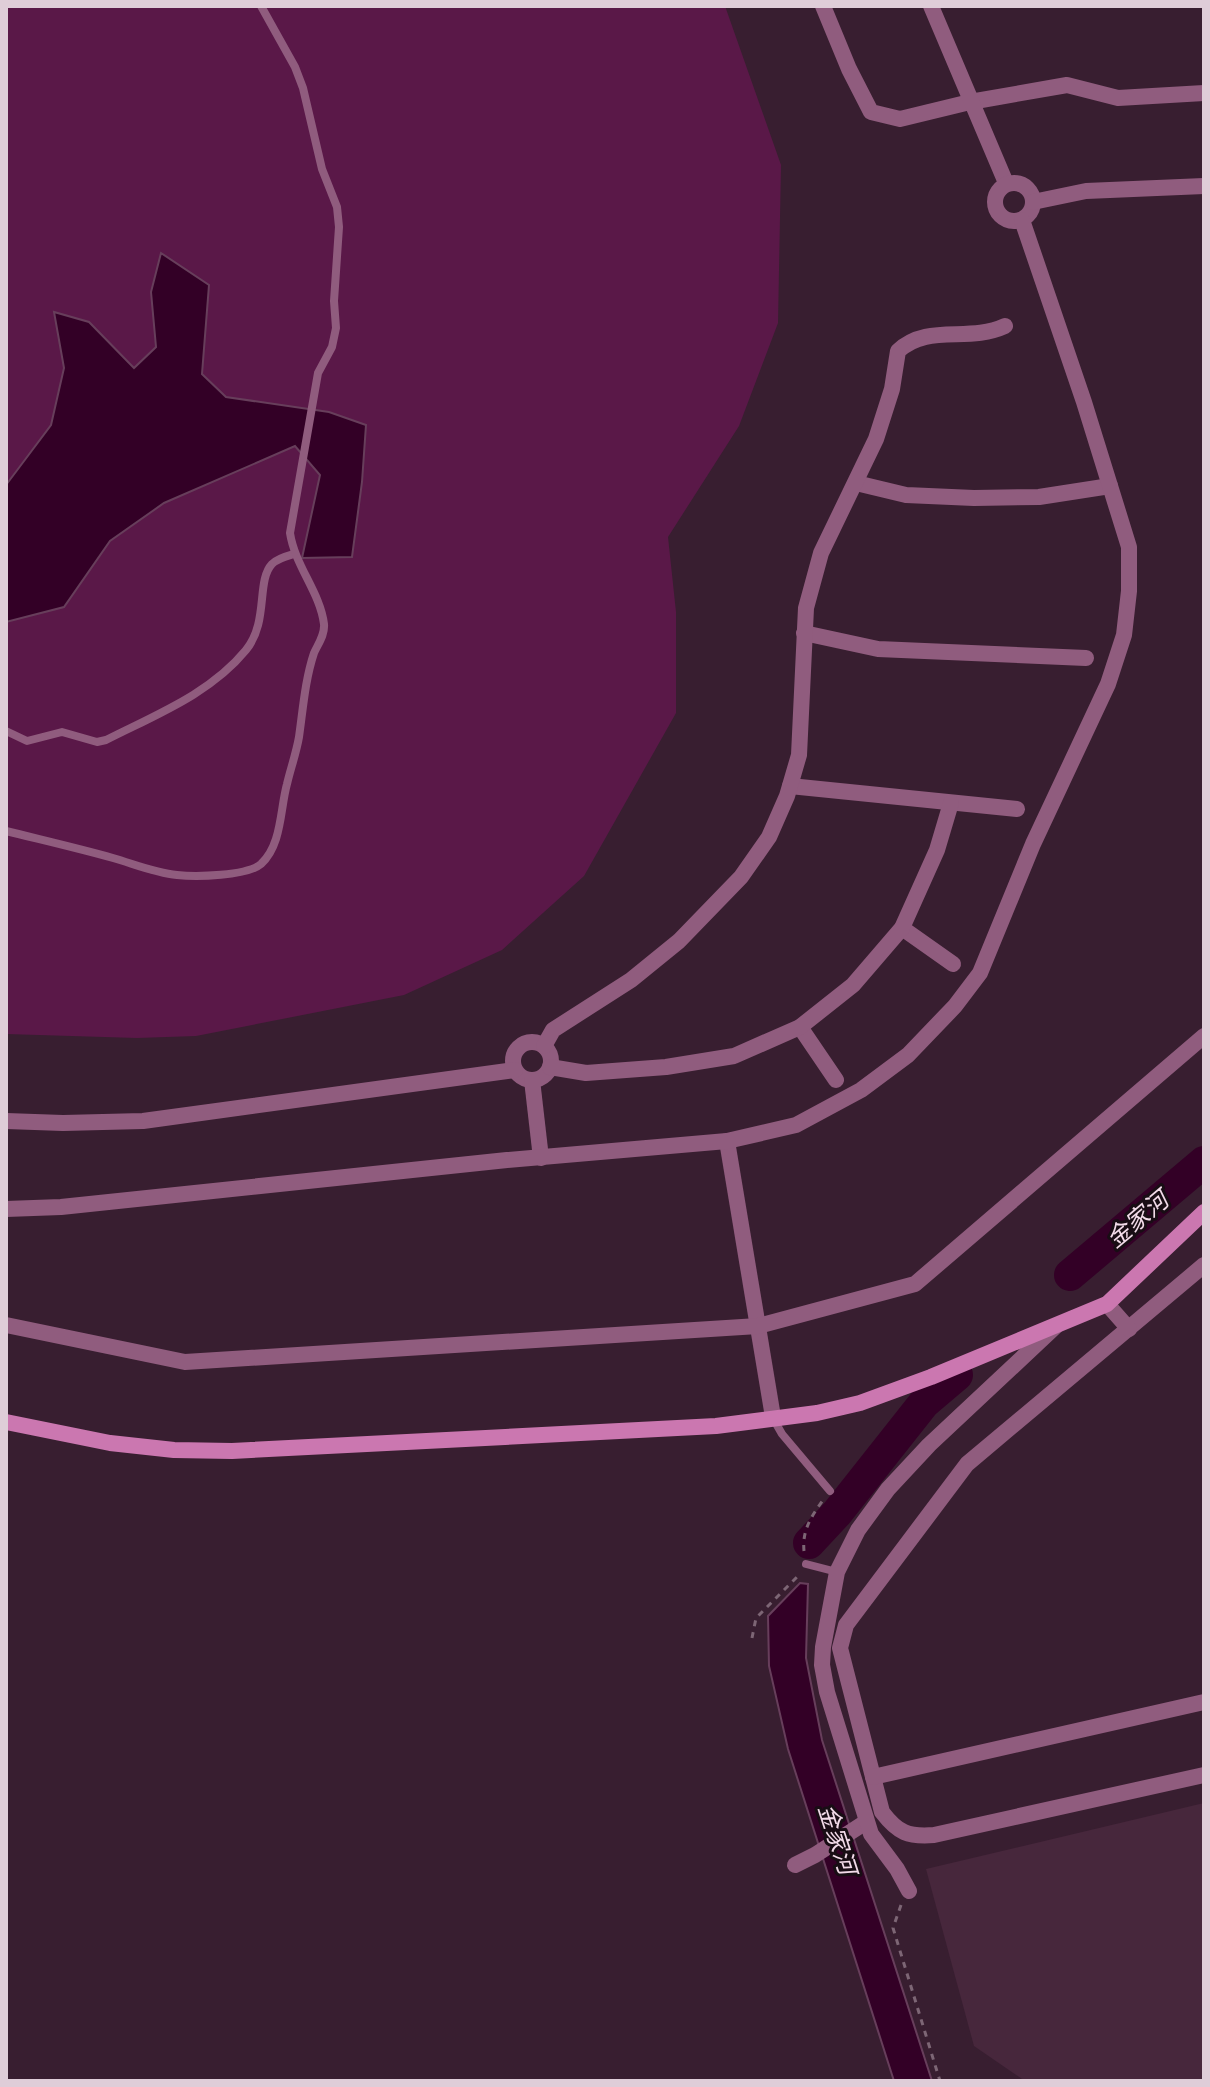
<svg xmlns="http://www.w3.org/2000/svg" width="1210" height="2087" font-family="'IBM Plex Sans','Noto Sans SC',sans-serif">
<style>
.built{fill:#47273c}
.green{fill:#5a1848}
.water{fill:#330026;stroke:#673e5b;stroke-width:2}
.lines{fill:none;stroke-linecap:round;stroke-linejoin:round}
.river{stroke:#330026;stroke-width:32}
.path{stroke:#7d6675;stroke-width:3;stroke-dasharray:6 6;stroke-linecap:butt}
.lane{stroke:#905c7e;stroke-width:8}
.street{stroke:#905c7e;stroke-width:16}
.secondary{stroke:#cb77b0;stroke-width:16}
.labels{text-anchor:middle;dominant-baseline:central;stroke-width:6;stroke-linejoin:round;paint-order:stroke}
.water-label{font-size:24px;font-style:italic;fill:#f2dbe9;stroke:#180d14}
</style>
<rect width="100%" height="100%" fill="#381e30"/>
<polygon class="built" points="1204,1803 1204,2081 1025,2081 974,2046 926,1869"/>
<polygon class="green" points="6,6 725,6 781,165 778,323 739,426 668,537 676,612 676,713 584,876 502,950 404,995 196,1036 137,1038 6,1034"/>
<g class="water">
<polygon points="161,253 209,285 202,374 226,397 329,412 366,425 362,482 352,557 302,558 320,475 295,446 164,503 110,541 64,607 6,622 6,485 51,425 64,368 54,312 89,322 134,368 156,347 151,292"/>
<polygon points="800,1583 808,1584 806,1658 822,1740 932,2081 894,2081 788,1749 769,1666 768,1616"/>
</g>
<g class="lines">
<g class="river">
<polyline points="1070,1275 1204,1162"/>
<polyline points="809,1543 837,1513 924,1403 957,1375"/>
</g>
<g class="path">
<path d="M804,1551C802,1530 811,1517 823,1500"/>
<polyline points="752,1638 756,1618 801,1573"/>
<polyline points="901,1905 893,1928 940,2081"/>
</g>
<g class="lane">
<path d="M6,731L27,741L62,732L97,742L106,740C155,715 210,694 246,650C269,622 256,581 272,564C278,558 287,556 294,554"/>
<path d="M6,831C42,840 77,848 113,858C134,864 155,873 177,875C196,877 247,876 261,864C282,845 280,809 287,784C291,767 296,754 299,737C303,709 305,680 314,653C318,644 325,635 324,624C320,592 295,566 290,533L318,373L332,347L336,328L334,301L339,227L337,207L322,169L303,88L295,67L261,6"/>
<polyline points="774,1420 782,1434 830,1491"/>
<polyline points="806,1564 837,1572"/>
</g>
<g class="street">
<polyline points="823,6 849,69 871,112 900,119 970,102 1067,85 1118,98 1204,93"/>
<polyline points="931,6 1006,183"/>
<circle cx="1014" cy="202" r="19"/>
<polyline points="1033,202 1086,191 1204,186"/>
<polyline points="856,483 906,495 974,498 1039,497 1110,486"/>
<polyline points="804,633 878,649 1086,658"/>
<polyline points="790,786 1017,809"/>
<polyline points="902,928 953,964"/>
<polyline points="800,1027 836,1080"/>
<circle cx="532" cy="1061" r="19"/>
<path d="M544,1046L553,1030L631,980L679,941L741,877L769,837L787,796L799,755L806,608L821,553L876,439L892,389L898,351C928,323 968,343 1005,326"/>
<polyline points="550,1067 586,1073 666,1067 734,1056 800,1027 853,985 902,928 937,850 951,803"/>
<polyline points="532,1080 541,1158"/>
<polyline points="6,1121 63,1123 143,1121 515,1070"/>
<polyline points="727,1141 773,1417"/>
<polyline points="6,1209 61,1207 507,1160 727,1141 796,1125 861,1090 908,1055 955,1006 980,973 1033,844 1108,684 1124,635 1129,591 1129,547 1084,402 1022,220"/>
<path d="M1204,1265L967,1464L846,1625L840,1648L882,1812C898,1833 908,1837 934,1835L1204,1775"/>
<polyline points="1107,1304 1129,1329"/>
<polyline points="6,1325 185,1362 758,1326 915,1284 1204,1036"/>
<polyline points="873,1777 1204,1702"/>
<polyline points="795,1865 815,1855 866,1822"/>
<polyline points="909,1891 897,1869 871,1834 827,1692 822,1665 823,1647 837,1572 858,1530 888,1489 929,1445 1056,1326"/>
</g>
<polyline class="secondary" points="6,1422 110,1443 174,1450 232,1451 716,1426 817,1413 860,1403 931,1377 1107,1304 1204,1212"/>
</g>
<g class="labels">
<g class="water-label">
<text transform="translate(1137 1219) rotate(-40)">金家河</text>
<text transform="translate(838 1839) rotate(72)">金家河</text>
</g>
</g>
<rect width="1210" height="2087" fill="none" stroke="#dfcdd8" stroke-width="16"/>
</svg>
